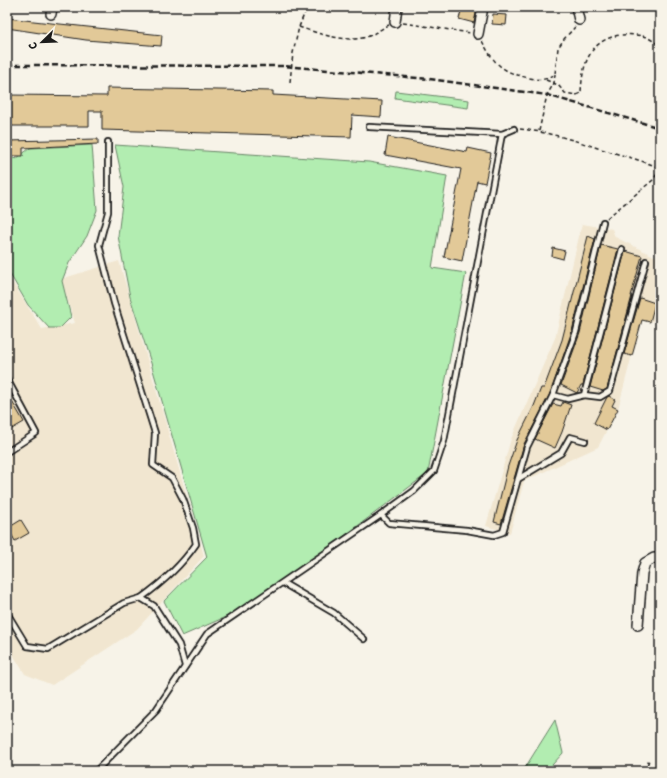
<svg xmlns="http://www.w3.org/2000/svg" width="667" height="778" font-family="'Shantell Sans',sans-serif">
<style>
.built{fill:#f1e6d0}
.green{fill:#b2edb1;stroke:#678466}
.building{fill:#e2c998;stroke:#1c1c1c}
.lines{fill:none;stroke-linecap:round;stroke-linejoin:round}
.lane-casing{stroke:#1c1c1c;stroke-width:8}
.street-casing{stroke:#1c1c1c;stroke-width:12}
.path{stroke:#1c1c1c;stroke-width:1.5;stroke-dasharray:4 3;stroke-linecap:butt}
.lane{stroke:#f7f3e8;stroke-width:4.5}
.street{stroke:#f7f3e8;stroke-width:9}
.rail{stroke:#1c1c1c;stroke-width:2.5;stroke-dasharray:6 3;stroke-linecap:butt}
</style>
<rect width="100%" height="100%" fill="#f7f3e8"/>
<filter id="ink" filterUnits="userSpaceOnUse"><feTurbulence type="fractalNoise" baseFrequency=".025" numOctaves="2"/><feDisplacementMap in="SourceGraphic" scale="8" xChannelSelector="R" yChannelSelector="G"/><feConvolveMatrix kernelMatrix="1 2 1 2 8 2 1 2 1" color-interpolation-filters="sRGB"/></filter>
<g filter="url(#ink)">
<g class="built">
<polygon points="582,224 612,229 615,237 660,259 660,319 650,322 641,320 618,409 598,447 524,481 510,533 486,526 511,439 555,338"/>
<polygon points="119,261 204,556 137,629 52,685 25,674 7,645 7,274 42,329 75,323 61,279"/>
</g>
<g class="green">
<polygon points="396,91 469,100 468,108 395,98"/>
<polygon points="92,145 97,210 87,236 69,263 62,281 71,317 60,328 49,328 28,305 7,269 7,156 16,159 30,148"/>
<polygon points="115,145 369,162 447,176 432,268 466,273 428,473 331,546 230,615 182,636 164,601 207,557 151,363 130,297 118,236 124,187"/>
<polygon points="555,720 563,753 552,765 553,771 523,771"/>
</g>
<g class="building">
<polygon points="462,7 477,8 474,23 459,19"/>
<polygon points="493,14 507,15 506,25 492,24"/>
<polygon points="7,18 60,24 162,35 161,46 86,40 7,28"/>
<polygon points="107,88 273,91 273,95 382,101 381,117 352,115 351,137 102,130 102,111 89,111 89,126 7,126 7,95 107,96"/>
<polygon points="388,137 467,152 468,148 491,153 485,183 477,181 462,261 444,257 461,169 385,155"/>
<polygon points="98,139 98,144 23,148 23,156 7,156 7,141"/>
<polygon points="588,236 595,239 572,331 550,394 524,444 501,524 494,522 508,466 517,440 534,406 541,388 544,388 562,340"/>
<polygon points="601,245 618,249 583,385 581,385 577,393 561,385 580,333"/>
<polygon points="553,248 565,251 563,259 552,256"/>
<polygon points="625,251 642,256 631,296 632,296 607,389 603,391 590,387"/>
<polygon points="640,298 655,303 650,322 642,320 632,356 624,354"/>
<polygon points="7,393 24,422 10,430 7,425"/>
<polygon points="609,396 615,400 612,406 618,409 607,430 594,423 607,397"/>
<polygon points="563,402 571,405 562,432 555,448 535,439 553,404 561,406"/>
<polygon points="21,520 29,533 15,541 8,528"/>
</g>
<g class="lines">
<g class="lane-casing">
<g id="lane">
<polyline points="369,127 502,134 514,129"/>
<path d="M108,142V212L99,245L114,303L155,433L153,465L172,478L183,499L193,528L196,544C181,566 162,583 141,598"/>
<polyline points="7,379 36,433 7,452"/>
<polyline points="553,395 568,399 584,395 600,397 610,391 646,261"/>
<polyline points="584,395 622,249"/>
<polyline points="518,479 527,447 553,395 576,332 603,222"/>
<polyline points="381,515 414,491 434,471 444,441 502,134"/>
<polyline points="283,583 334,613 364,639"/>
<polyline points="7,613 27,646 48,649 124,603 141,598 154,606 179,645 185,666"/>
<polyline points="96,771 156,710 207,634 381,515 389,523 467,530 494,535 503,532 518,479 561,453 570,437 585,441"/>
</g>
</g>
<g class="street-casing">
<g id="street">
<polyline points="576,7 579,20"/>
<polyline points="51,14 52,7"/>
<polyline points="395,22 397,7"/>
<polyline points="478,34 483,7"/>
<polyline points="638,625 642,573 645,563 654,558 660,558"/>
</g>
</g>
<g class="path">
<polyline points="403,23 471,33"/>
<path d="M299,27C320,34 348,44 369,36C376,33 382,28 389,25"/>
<path d="M482,41C495,65 502,72 529,78C541,80 545,81 555,74L558,48L564,39L575,27"/>
<path d="M546,80L558,85L565,93L576,95L581,93C582,67 588,43 615,36C625,34 637,34 646,37C651,39 656,43 660,45"/>
<polyline points="290,82 293,53 299,27 307,7"/>
<path d="M520,129C548,132 574,140 601,149C621,155 641,160 660,168"/>
<polyline points="539,131 547,95 554,83 555,74"/>
<polyline points="607,218 653,180 660,170"/>
<polyline points="658,304 659,323 660,323"/>
<polyline points="645,771 649,760"/>
</g>
<use href="#lane" class="lane"/>
<use href="#street" class="street"/>
<polyline class="rail" points="7,65 284,66 429,79 547,95 660,128"/>
</g>
</g>
<rect width="667" height="778" fill="none" stroke="#f7f3e8" stroke-width="24"/>
<rect x="12" y="12" width="643" height="754" fill="none" stroke="#1c1c1c" stroke-width="1.5" filter="url(#ink)"/>
<g transform="translate(42 42) rotate(247)" stroke="#f7f3e8" stroke-width="3" paint-order="stroke">
<path d="M0-3L7 15L0 10L-7 15Z" fill="#1c1c1c"/>
<text y="-6" font-size="11" font-weight="bold" text-anchor="middle" fill="#1c1c1c">С</text>
</g>
</svg>
